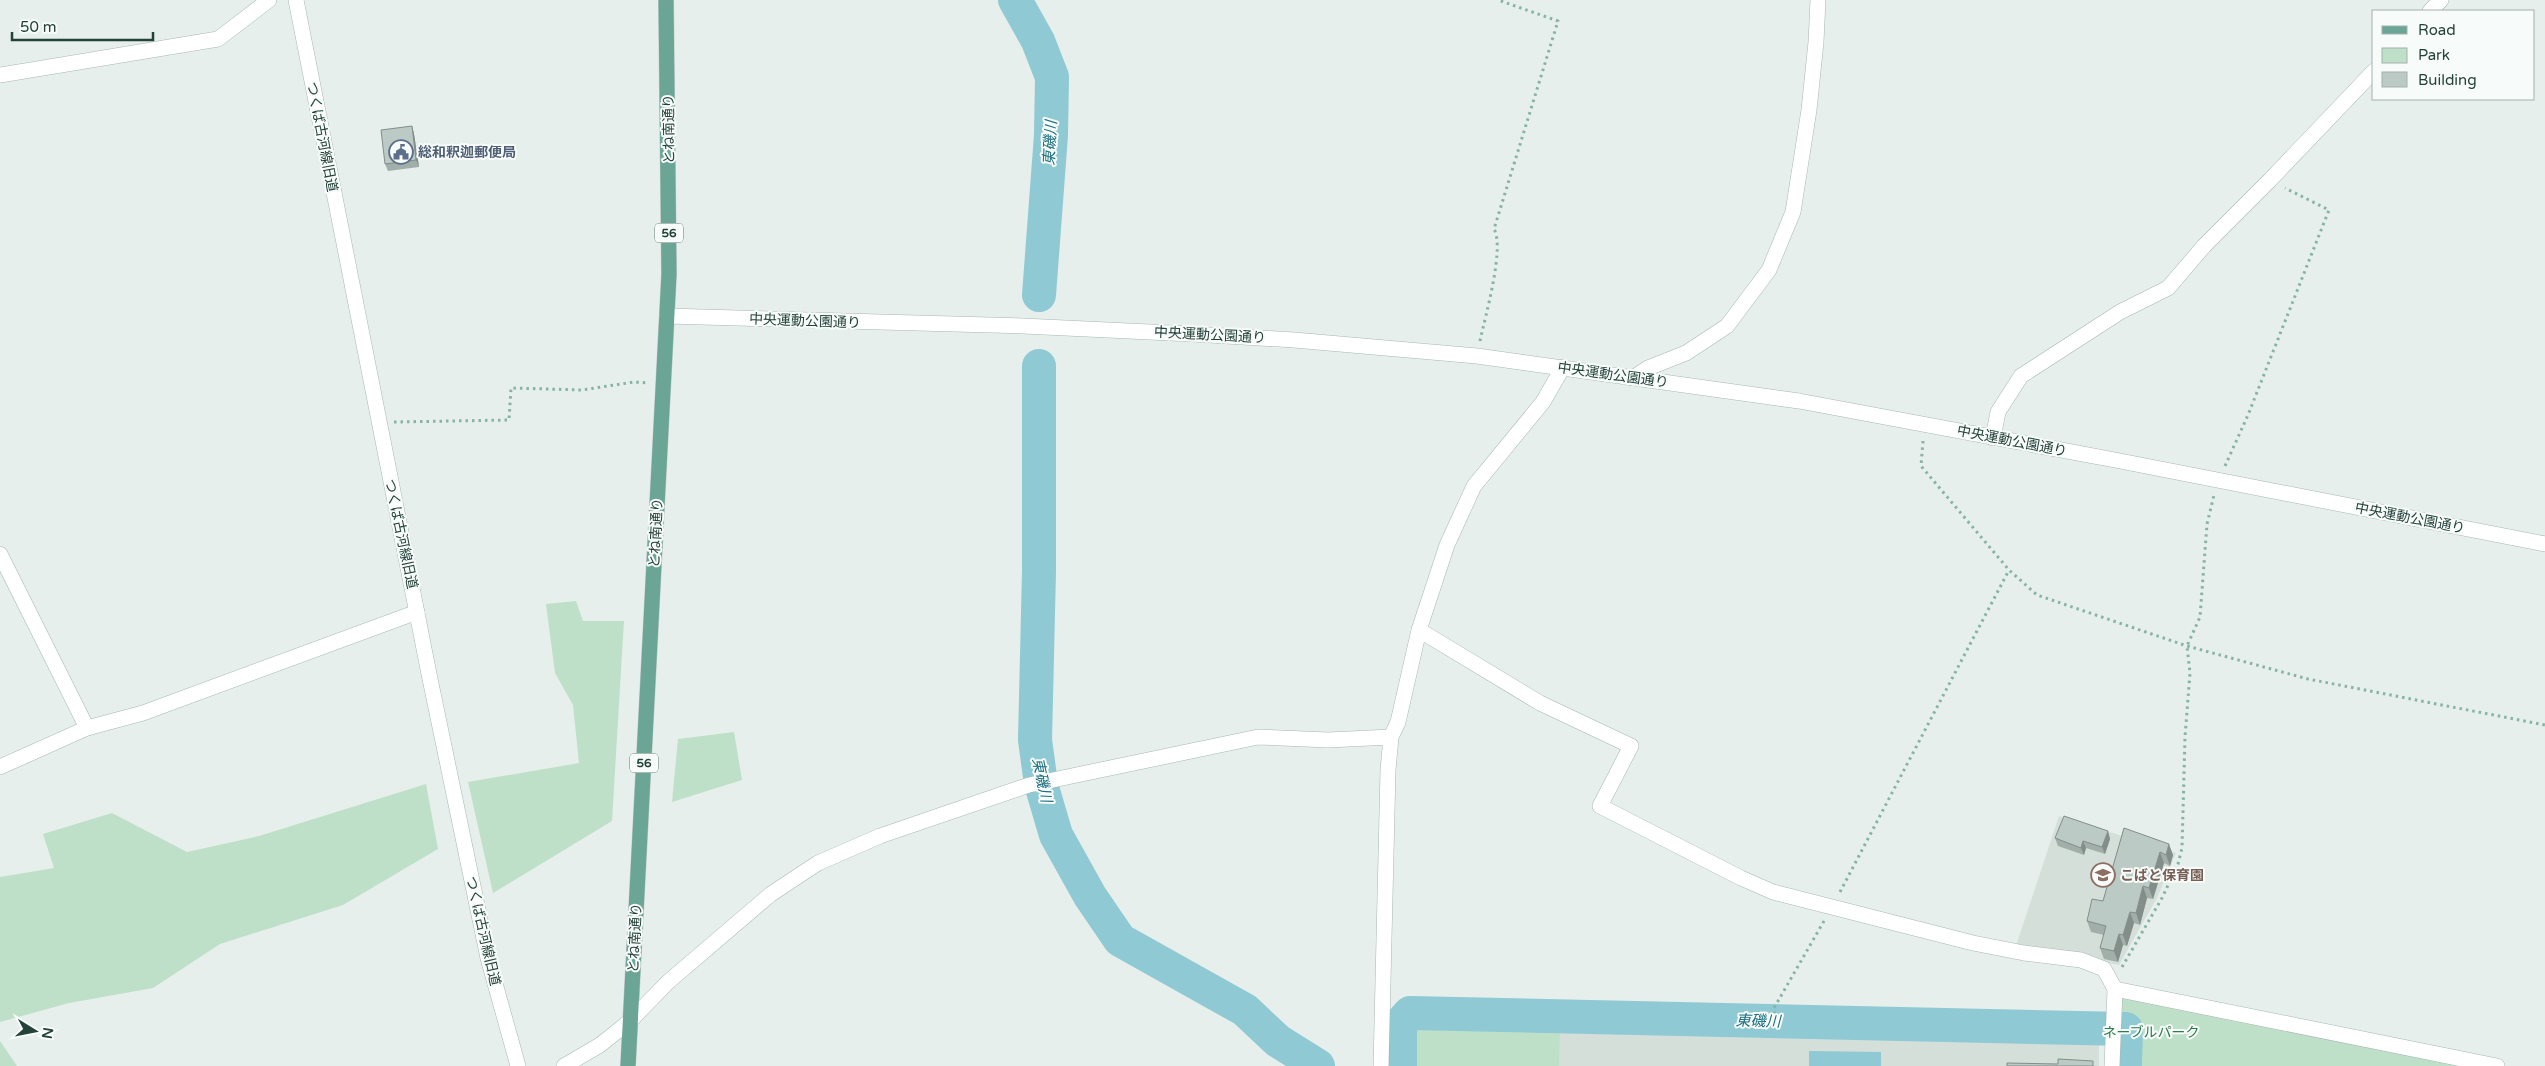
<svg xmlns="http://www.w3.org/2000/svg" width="2545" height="1066" font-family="'Varela Round','Noto Sans JP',sans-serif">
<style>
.built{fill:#d4dfda}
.green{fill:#bfe0c8}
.water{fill:#8ec9d4}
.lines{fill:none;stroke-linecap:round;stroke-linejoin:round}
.river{stroke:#8ec9d4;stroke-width:34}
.minor-casing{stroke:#a8b8b2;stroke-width:16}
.tertiary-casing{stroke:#a8b8b2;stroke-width:16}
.primary-casing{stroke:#c2cac8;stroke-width:16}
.path{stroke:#86b3a5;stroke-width:3;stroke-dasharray:2.5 4;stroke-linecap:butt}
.minor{stroke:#fff;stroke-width:15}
.tertiary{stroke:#fff;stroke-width:15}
.primary{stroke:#6aa596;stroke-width:15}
.wall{fill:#a1aea9}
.shaded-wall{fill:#838d89}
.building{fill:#bbcac4;stroke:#838d89}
.labels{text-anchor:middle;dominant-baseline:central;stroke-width:4;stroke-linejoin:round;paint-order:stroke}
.shield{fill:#f7fbf9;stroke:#637a73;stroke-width:1}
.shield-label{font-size:12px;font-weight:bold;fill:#24423a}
.street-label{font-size:14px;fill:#24423a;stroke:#f7fbf9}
.service-label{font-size:14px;font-weight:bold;fill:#4e5e75;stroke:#f7fbf9;text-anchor:start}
.education-label{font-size:14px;font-weight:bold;fill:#785e54;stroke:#f7fbf9;text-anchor:start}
.park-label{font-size:14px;fill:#2d7a4b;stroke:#f7fbf9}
.water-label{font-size:15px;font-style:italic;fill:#1c6f80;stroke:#f7fbf9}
</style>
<rect width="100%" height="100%" fill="#e6efeb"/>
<g class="built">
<polygon points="2059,816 2176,853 2157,898 2119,965 2016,946"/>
<polygon points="1410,1016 2099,1036 2099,1066 1409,1066"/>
</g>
<g class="green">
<polygon points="576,601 583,621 624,621 612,821 493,893 468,782 579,763 573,705 555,673 546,604"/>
<polygon points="734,732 742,780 672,802 678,739"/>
<polygon points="426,784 438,849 343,905 220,944 153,988 69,1003 0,1022 0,877 54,868 43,834 112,813 187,852 259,836"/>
<polygon points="2115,989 2505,1066 2116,1066"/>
<polygon points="1414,1018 1560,1025 1559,1066 1413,1066"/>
<polygon points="0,1041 17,1066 0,1066"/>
</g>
<polygon class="water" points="1809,1051 1881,1052 1881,1066 1809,1066"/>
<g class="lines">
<g class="river">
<polyline points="1015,0 1038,41 1052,77 1051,135 1039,295"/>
<polyline points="1039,366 1039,571 1035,740 1041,784 1056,835 1090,896 1120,940 1245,1010 1278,1041 1318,1066"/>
<polyline points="1400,1066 1400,1024 1410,1013 2126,1029 2125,1066"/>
</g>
<g class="minor-casing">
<g id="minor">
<polyline points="2430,11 2441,0"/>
<polyline points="0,75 218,39 269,0"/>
<polyline points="1633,378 1648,368 1686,353 1727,326 1769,270 1793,212 1809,110 1816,42 1818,0"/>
<polyline points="1993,438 1998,412 2021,376 2120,312 2168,288 2204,246 2270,180 2374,71"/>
<polyline points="0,554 87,728"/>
<polyline points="1419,630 1540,703 1631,746 1600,806 1741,878 1773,892 1973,943 2024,953 2081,960 2104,969 2115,989 2112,1066"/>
<polyline points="0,767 87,728 143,713 417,612"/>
<polyline points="564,1066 600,1045 630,1021 668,982 771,894 818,863 880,836 1029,785 1258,737 1328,740 1391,737 1398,722 1419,630 1447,545 1474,486 1543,402 1563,367"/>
</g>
</g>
<g class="tertiary-casing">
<g id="tertiary">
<polyline points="296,0 429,674 488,958 518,1066"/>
<polyline points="667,316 1023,326 1192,334 1294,340 1477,356 1799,401 2115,460 2545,544"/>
<polyline points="2115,989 2497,1066"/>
<polyline points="1381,1066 1388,770 1391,737"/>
</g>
</g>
<g class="primary-casing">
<polyline id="primary" points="628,1066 669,274 666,0"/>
</g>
<g class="path">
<path d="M1480,341C1485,317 1505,248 1494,229L1558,21L1498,0"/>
<polyline points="394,422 509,420 511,388 582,390 634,382 649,383"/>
<polyline points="1923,441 1921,466 2009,570 2037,595 2187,646 2308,679 2545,725"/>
<polyline points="2225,466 2248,415 2329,210 2285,188"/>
<polyline points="1840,892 2009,570"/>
<polyline points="2122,967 2162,898 2178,864 2182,848 2185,737 2190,673 2187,646 2200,617 2207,524 2214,495"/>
<polyline points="1776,1027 1774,1008 1824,921"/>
</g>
<use href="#minor" class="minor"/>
<use href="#tertiary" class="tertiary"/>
<use href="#primary" class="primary"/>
</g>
<g class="wall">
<polygon points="412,126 414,134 419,167 388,171 385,164"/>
<polygon points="2124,828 2173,855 2170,866 2164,863 2153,899 2147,898 2140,925 2134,923 2127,946 2123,945 2118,962 2104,959 2100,948 2104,935 2091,932 2087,921 2103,901"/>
<polygon points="2108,831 2110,839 2105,854 2086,848 2084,855 2058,846 2055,838"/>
</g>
<g class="shaded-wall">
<polygon points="412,126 414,134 419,167 416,160"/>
<polygon points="2108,831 2110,839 2105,854 2102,847"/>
<polygon points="2083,841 2086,848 2084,855 2081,848"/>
<polygon points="2169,844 2173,855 2170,866 2166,855"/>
<polygon points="2160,852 2164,863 2153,899 2149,888"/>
<polygon points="2143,886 2147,898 2140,925 2136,913"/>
<polygon points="2130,912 2134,923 2127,946 2123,935"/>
<polygon points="2119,934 2123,945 2118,962 2114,951"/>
</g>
<g class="building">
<polygon points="412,126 416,160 385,164 381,130"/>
<polygon points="2064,816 2108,831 2102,847 2083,841 2081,848 2055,838"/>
<polygon points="2124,828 2169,844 2166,855 2160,852 2149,888 2143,886 2136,913 2130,912 2123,935 2119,934 2114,951 2100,948 2106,926 2087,921 2092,899 2103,901"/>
<polygon points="2058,1059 2093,1061 2093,1066 2007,1066 2007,1063 2058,1064"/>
</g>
<defs>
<g id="civic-ring" transform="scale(1.25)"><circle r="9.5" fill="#f7fbf9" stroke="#5c6f8a" stroke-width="1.5"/><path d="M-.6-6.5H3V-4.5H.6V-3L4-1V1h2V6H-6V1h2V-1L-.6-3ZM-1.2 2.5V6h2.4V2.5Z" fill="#5c6f8a"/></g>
<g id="school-ring" transform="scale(1.25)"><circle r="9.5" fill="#f7fbf9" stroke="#8d6e63" stroke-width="1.5"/><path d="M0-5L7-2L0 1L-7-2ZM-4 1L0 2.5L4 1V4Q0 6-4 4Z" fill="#8d6e63"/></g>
</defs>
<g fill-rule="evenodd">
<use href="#civic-ring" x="401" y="152"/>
<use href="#school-ring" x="2103" y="875"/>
</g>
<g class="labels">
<g class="shield">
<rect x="655" y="223.5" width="28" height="19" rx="4"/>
<rect x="630" y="753.5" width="28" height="19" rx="4"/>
</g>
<g class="shield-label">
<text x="669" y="233">56</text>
<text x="644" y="763">56</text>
</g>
<g class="street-label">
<text transform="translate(669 129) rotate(-91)">とね南通り</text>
<text transform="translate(322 137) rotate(79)">つくば古河線旧道</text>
<text transform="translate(805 321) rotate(2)">中央運動公園通り</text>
<text transform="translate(1210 335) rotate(3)">中央運動公園通り</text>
<text transform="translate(1613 375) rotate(8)">中央運動公園通り</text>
<text transform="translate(2012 441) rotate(11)">中央運動公園通り</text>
<text transform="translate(2410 518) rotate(11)">中央運動公園通り</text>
<text transform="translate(656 533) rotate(-87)">とね南通り</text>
<text transform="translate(401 534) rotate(78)">つくば古河線旧道</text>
<text transform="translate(483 931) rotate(77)">つくば古河線旧道</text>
<text transform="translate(635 938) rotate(-87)">とね南通り</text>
</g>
<g class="service-label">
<text x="418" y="152">総和釈迦郵便局</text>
</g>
<g class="education-label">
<text x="2120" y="875">こばと保育園</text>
</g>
<g class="park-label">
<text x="2151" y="1032">ネーブルパーク</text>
</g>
<g class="water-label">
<text transform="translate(1050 143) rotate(-87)">東磯川</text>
<text transform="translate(1042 780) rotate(78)">東磯川</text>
<text transform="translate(1758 1021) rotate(1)">東磯川</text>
</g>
</g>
<rect x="2372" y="10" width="162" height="90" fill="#f7fbf9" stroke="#a3b1ad"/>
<rect x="2382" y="26" width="25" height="8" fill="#6aa596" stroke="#a3b1ad"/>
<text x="2418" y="35" font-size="15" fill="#24423a">Road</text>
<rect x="2382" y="48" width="25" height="15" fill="#bfe0c8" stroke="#a3b1ad"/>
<text x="2418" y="60" font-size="15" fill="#24423a">Park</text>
<rect x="2382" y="72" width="25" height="15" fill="#bbcac4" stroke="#a3b1ad"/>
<text x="2418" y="85" font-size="15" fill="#24423a">Building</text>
<g transform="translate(35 1031) rotate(100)" stroke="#f7fbf9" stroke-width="4" paint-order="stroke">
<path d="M0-4L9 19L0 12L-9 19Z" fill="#24423a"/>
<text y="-8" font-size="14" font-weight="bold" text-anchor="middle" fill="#24423a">N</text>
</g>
<path d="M12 32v8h141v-8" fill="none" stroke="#24423a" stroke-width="2.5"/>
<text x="20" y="32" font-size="15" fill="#24423a" stroke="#f7fbf9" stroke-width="4" paint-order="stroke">50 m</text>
</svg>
